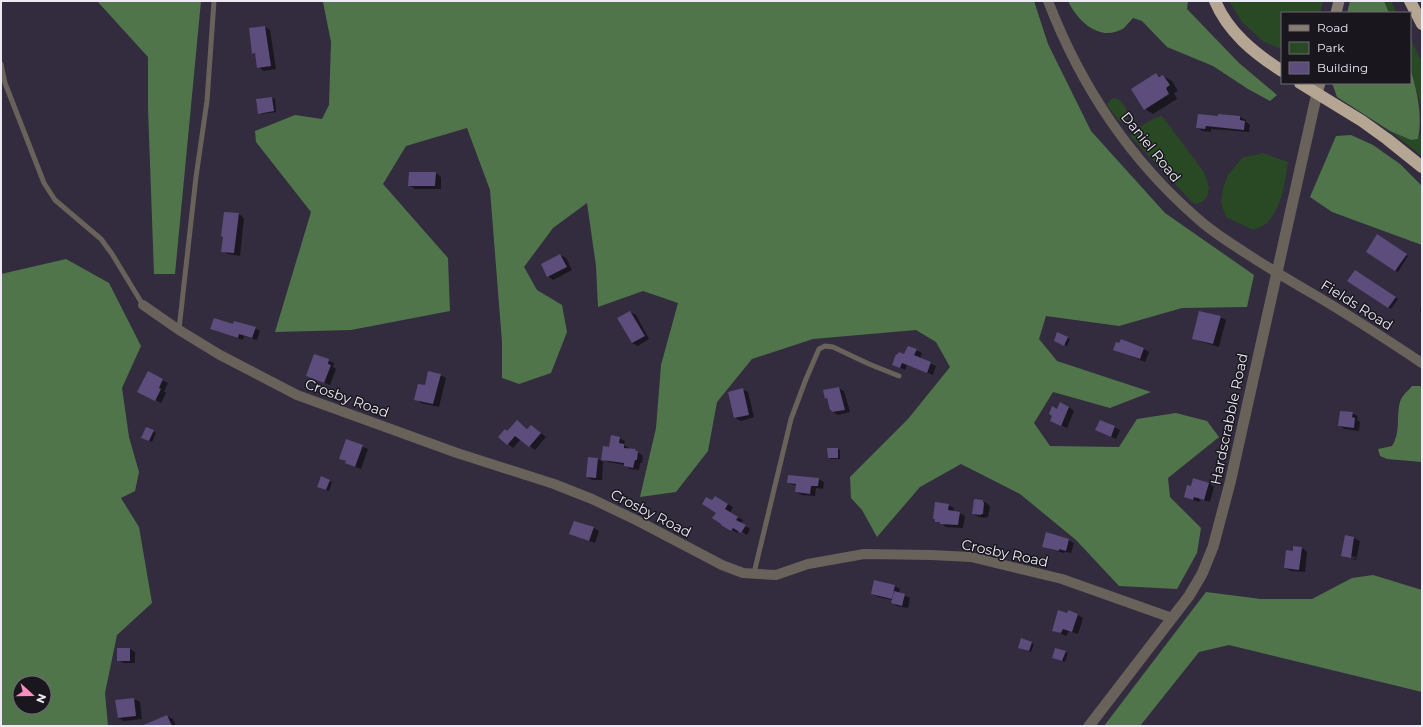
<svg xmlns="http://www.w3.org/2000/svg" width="1423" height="727" font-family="Montserrat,sans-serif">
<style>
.green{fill:#294924}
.forest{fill:#51754b;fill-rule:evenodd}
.shadow{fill:#0007;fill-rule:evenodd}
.building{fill:#5c4d7c}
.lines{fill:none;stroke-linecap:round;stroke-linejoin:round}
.service{stroke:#68625a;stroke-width:5}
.minor{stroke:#68625a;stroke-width:10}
.tertiary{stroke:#68625a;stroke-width:11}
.secondary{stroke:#887d71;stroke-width:11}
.motorway{stroke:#b5a593;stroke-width:12}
.labels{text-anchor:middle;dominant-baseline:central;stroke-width:3;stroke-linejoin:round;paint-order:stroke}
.street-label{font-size:14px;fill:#ede9f5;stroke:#19161e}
</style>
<rect width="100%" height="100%" fill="#322c3e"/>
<g class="green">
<polygon points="1229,1 1323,1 1320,13 1282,13 1282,49 1264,42 1242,22"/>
<polygon points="1384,1 1391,1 1397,13 1389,13"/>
<polygon points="1410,38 1422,62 1422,109 1410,68"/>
<path d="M1114,98L1120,100C1125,107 1130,112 1127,121L1122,122H1120L1107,105L1110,100Z"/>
<path d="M1162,116L1204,172L1209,187L1207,197L1203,201L1197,204L1193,203L1130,136C1139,127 1150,119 1162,116Z"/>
<polygon points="1390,131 1411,140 1418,139 1422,131 1422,156"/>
<path d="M1263,153L1288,162C1285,182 1282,207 1267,223C1264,226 1257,228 1253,230L1226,217L1221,203L1223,188L1228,175L1242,158Z"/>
</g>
<g class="forest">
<polygon points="97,1 201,1 175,274 154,274 148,108 148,57"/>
<polygon points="320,1 1034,1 1048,44 1091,131 1165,213 1254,275 1247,307 1182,308 1119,326 1046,316 1039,339 1057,361 1151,392 1110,408 1053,392 1034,423 1050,446 1119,447 1137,419 1176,413 1207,421 1219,437 1168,478 1170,497 1201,528 1197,553 1177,589 1119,586 1076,540 1020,494 961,464 920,487 877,537 862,510 851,498 850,477 908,419 950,367 936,342 916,330 813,339 752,359 717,402 708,451 676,492 640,497 656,428 661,365 678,303 643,291 598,307 596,266 587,203 553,228 524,267 537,290 562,305 567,332 551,373 519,384 502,378 502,342 490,190 467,128 406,146 383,184 448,258 450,311 351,330 275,332 311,212 256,142 255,131 295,115 322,119 329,105 331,42 323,2"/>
<path d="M1068,1H1188L1187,9L1239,63L1277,95L1270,101L1248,89L1213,66L1167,47L1142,21L1133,18C1130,21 1127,25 1124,28C1101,43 1078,22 1068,1Z"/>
<polygon points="1350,1 1384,1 1389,13 1347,13"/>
<path d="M1410,68C1417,90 1423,117 1418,139L1411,140L1390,131L1337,97L1332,83H1410Z"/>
<polygon points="1351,135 1373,145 1400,164 1422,186 1422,245 1332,212 1310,197 1336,136"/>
<path d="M66,259L109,283L141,346L122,388L129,437L139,472L135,491L121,498L139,527L152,603L117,635L105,693L108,726H1V274ZM20,683H44V707H20Z"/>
<path d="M1412,386H1420L1422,388V462L1387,459L1380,456L1378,449L1392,446C1401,433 1396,416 1400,402C1402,395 1408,391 1412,386Z"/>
<polygon points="1373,575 1422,590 1422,692 1229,645 1199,652 1140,726 1104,726 1206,592 1261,599 1312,599 1352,578"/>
</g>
<g class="shadow">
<polygon points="265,27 270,30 276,69 264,71 258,67 256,55 253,53"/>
<polygon points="1156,74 1161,77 1163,76 1172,81 1178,91 1174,93 1177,99 1153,114 1145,109"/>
<polygon points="272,98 275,99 276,112 262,114 259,113"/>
<polygon points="1219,115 1240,117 1246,120 1246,122 1250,125 1249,132 1211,129 1211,132 1203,131 1197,128 1219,117"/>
<polygon points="436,173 441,177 441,189 415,189 409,185"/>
<polygon points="225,213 239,214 244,218 240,256 228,254 222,251"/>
<polygon points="1378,235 1408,256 1398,272 1367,251"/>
<polygon points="560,255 566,258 572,270 553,280 548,276"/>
<polygon points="1355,271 1398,299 1391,309 1349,280"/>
<polygon points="1422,303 1422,313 1420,312"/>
<polygon points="630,312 636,315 649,339 638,346 632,343"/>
<polygon points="1220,317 1226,320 1219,347 1199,341 1193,338"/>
<polygon points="233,325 255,328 260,331 257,340 244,336 243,340 211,329"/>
<polygon points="1067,338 1070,339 1067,346 1057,342"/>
<polygon points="1144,349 1149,352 1145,362 1120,352"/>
<polygon points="916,350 922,353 920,359 936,366 933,375 907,365 905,370 899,367 904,355"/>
<polygon points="315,355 334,363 333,367 336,369 330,385 307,376"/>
<polygon points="148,373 168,383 164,392 166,393 161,403 139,391"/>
<polygon points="440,375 446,378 439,407 421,403 416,399 425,386"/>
<polygon points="838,388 844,391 850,412 838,415 833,412 829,400 826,398"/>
<polygon points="742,389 748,392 754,417 741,421 735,418"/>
<polygon points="1069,407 1074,411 1067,428 1057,423 1058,410"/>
<polygon points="1352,413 1358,416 1357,420 1360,422 1359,431 1345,429 1339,426"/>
<polygon points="517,421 528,429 531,426 546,437 535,450 521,439 513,448 500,437 508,432"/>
<polygon points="1114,427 1120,430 1116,439 1102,433"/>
<polygon points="146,428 156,433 152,442 145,439"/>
<polygon points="619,438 625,441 624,445 629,448 629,450 635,450 643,456 642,463 640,463 639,470 630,469 625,465 608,462 602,459 610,448"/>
<polygon points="347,441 368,449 361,469 352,466 341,458"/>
<polygon points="838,449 840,450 840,459 831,459 829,458"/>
<polygon points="598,459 603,462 602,480 592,480 587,477"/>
<polygon points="321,478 332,482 329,491 320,488"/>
<polygon points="818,479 824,482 823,489 816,488 815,496 802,495 796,492 797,486 788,483"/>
<polygon points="1209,483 1214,487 1210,502 1200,499 1199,502 1185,497 1192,488"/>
<polygon points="715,497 733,507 730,513 743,520 741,523 750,529 747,535 739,530 737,533 714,518 717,512 712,502"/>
<polygon points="983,501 988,504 990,507 988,517 986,517 986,518 979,517 973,514"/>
<polygon points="948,505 954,508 953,512 960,513 965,516 963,528 946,527 934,518"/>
<polygon points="594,528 599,531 595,543 571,534"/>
<path d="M1346,536L1354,538L1360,541L1356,560L1348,558L1342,555ZM1347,556L1356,557L1355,559L1347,558Z"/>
<polygon points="1068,540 1074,543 1071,553 1065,552 1064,553 1049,549 1044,546"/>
<polygon points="1302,548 1307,552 1305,572 1291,571 1285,568"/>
<polygon points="894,586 900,589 899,593 910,598 908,608 897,606 892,602 892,600 878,597 872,594"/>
<polygon points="1068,614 1078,615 1083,618 1078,634 1069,631 1066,636 1054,630"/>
<polygon points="1031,643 1034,644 1031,652 1021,649"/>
<polygon points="130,649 135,652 135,663 124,663 118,660"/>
<polygon points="1065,652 1068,653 1065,662 1056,659"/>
<polygon points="134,699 140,702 142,719 124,721 118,718 116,701"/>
<polygon points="167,716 173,719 176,726 155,726"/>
</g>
<g class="building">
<polygon points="265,26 271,66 257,68 255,53 252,54 249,28"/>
<polygon points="1156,73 1159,77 1163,75 1170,85 1166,88 1169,94 1144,110 1131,89"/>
<polygon points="272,97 274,111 258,114 256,99"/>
<polygon points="1198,114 1218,116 1218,114 1240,116 1240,120 1245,121 1244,130 1206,126 1205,129 1196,128"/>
<polygon points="409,172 436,172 435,186 408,186"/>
<polygon points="224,212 239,213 234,253 221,252 223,237 221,236"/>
<polygon points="1377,234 1407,254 1395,271 1366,252"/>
<polygon points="560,254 567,267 547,277 541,264"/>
<polygon points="1355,270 1396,297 1388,308 1347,281"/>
<polygon points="630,311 645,336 632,343 617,318"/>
<polygon points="1199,311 1221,316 1213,344 1192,339"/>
<polygon points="214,318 233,324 234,321 256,327 252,338 239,334 238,338 210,329"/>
<polygon points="1057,332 1068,337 1064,346 1054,341"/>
<polygon points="1121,339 1144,348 1140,359 1113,350 1116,342 1119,343"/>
<polygon points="908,346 917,349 914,355 931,362 927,373 902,363 900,368 892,365 896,354 897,355 899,352 904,354"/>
<polygon points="314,354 329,359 328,364 331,365 324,383 306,376"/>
<polygon points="148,371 163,379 159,388 161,389 155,401 137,392"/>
<polygon points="428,371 441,374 433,404 414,400 418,384 425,385"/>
<polygon points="839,387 845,410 832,412 831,410 830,410 827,398 825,399 823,390"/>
<polygon points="743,388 749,415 734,418 728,392"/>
<polygon points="1060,402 1069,407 1061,426 1050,421 1052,416 1049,414 1052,406 1057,409"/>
<polygon points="1340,411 1353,412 1352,417 1355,418 1354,428 1338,426"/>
<polygon points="517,420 527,429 531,425 541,433 529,447 515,436 507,445 498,437 505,429 507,431"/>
<polygon points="1100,420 1115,426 1111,437 1095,430"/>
<polygon points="146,427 154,430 149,441 141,438"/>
<polygon points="611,435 620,437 619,443 624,444 624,448 636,449 635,451 638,451 637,460 635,460 633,468 624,466 624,463 601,460 603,446 609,447"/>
<polygon points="346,439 363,445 355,467 345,463 346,461 339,459"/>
<polygon points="827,448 838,448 838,458 828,458"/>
<polygon points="588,457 598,458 596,478 586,477"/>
<polygon points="788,475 819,478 818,486 811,486 810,494 795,492 796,484 787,483"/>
<polygon points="321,476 330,480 326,490 317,487"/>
<polygon points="1193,478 1209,483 1204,500 1194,497 1193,500 1184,497 1187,485 1191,486"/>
<polygon points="715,496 728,504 725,509 738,517 736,520 746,525 741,533 733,528 731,531 721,525 721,524 712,518 716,513 702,504 706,497 712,500"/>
<polygon points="974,499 983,500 983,502 984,502 983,514 981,514 981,515 972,514"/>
<polygon points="935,502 949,504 948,510 960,512 958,525 940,524 940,522 935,522 935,519 933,519"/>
<polygon points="574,521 594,527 589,541 569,534"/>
<polygon points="1046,532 1069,539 1066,551 1059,549 1059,551 1042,547"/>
<polygon points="1345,535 1354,537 1351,558 1341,556"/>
<polygon points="1293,546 1302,547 1299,570 1284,568 1286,550 1293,551"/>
<polygon points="874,580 895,585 892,599 871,594"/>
<polygon points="894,591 905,594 902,606 891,603"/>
<polygon points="1058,610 1067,613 1068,610 1078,614 1072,632 1063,629 1061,633 1052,631"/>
<polygon points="1021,638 1032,642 1029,651 1018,648"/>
<rect x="117" y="648" width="13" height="13"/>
<polygon points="1055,648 1066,651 1062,661 1052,658"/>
<polygon points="134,698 136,716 118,718 115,700"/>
<polygon points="167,715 172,726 141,726"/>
</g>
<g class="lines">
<g class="service">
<polyline points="1,64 5,83 44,183 55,200 101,239 112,254 143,305"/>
<polyline points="179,329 196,177 207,101 214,1"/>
<polyline points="754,573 791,419 806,379 819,349 825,346 833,347 869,364 899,376"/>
</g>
<g class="minor">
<path d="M1048,1C1080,84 1129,159 1197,218C1209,229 1224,239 1238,248C1265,266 1292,282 1320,298C1355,319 1389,341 1422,363"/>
<polyline points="143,305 179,330 220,355 297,395 457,453 554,484 592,499 638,521 722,565 743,573 776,575 808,564 864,554 931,555 971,557 1062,579 1172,618"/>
</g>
<polyline class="tertiary" points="1089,726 1189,596 1202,574 1213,547 1230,483 1317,93"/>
<g class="secondary">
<polyline points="1336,13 1339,1"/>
<polyline points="1317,93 1320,83"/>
</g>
<g class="motorway">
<path d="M1215,1C1228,32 1254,53 1282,71"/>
<polyline points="1410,1 1422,24"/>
<polyline points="1300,83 1362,121 1387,139 1422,167"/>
</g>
</g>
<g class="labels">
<g class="street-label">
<text transform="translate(1151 147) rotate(51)">Daniel Road</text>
<text transform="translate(1357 305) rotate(32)">Fields Road</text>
<text transform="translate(347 398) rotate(20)">Crosby Road</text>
<text transform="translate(1229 419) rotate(-78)">Hardscrabble Road</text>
<text transform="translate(651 513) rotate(27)">Crosby Road</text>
<text transform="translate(1005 553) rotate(12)">Crosby Road</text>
</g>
</g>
<rect width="1423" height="727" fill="none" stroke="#ede9f5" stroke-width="4"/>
<rect x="1281" y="12" width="130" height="72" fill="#19161e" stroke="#6e6a74"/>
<rect x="1289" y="25" width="20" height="6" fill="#887d71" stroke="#6e6a74"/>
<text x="1317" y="32" font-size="12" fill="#ede9f5">Road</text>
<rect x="1289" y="42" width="20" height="12" fill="#294924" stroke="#6e6a74"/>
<text x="1317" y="52" font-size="12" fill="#ede9f5">Park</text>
<rect x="1289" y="62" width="20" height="12" fill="#5c4d7c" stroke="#6e6a74"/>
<text x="1317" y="72" font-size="12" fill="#ede9f5">Building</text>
<g transform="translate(32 695) rotate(111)"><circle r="19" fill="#19161e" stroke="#6e6a74"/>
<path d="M0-3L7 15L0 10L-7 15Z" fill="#fd8ebf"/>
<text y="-6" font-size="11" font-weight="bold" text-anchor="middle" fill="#ede9f5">N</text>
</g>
</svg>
